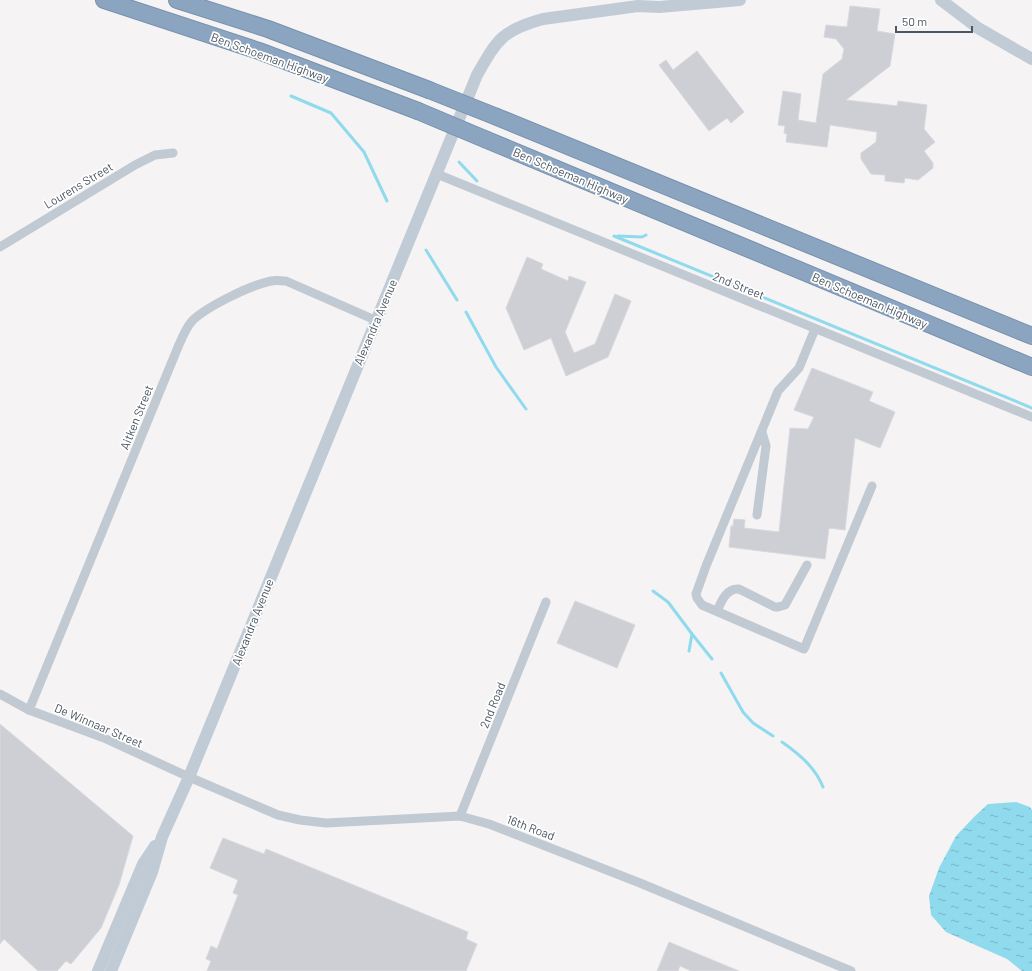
<svg xmlns="http://www.w3.org/2000/svg" width="1032" height="971" font-family="Barlow,sans-serif">
<style>
.water{fill:url(#water-ripples)}
.lines{fill:none;stroke-linecap:round;stroke-linejoin:round}
.stream{stroke:#90daee;stroke-width:3}
.building{fill:#cdcfd5;stroke:#d7d9de}
.motorway-casing{stroke:#7690ad;stroke-width:18}
.minor{stroke:#c1cad2;stroke-width:9}
.secondary{stroke:#c1cbd6;stroke-width:12}
.motorway{stroke:#8ba5c1;stroke-width:16}
.motorway-bridge-casing{stroke:#7690ad;stroke-width:18;stroke-linecap:butt}
.motorway-bridge{stroke:#8ba5c1;stroke-width:16}
.labels{text-anchor:middle;dominant-baseline:central;stroke-width:3.5;stroke-linejoin:round;paint-order:stroke}
.street-label{font-size:12px;fill:#4a5661;stroke:#fff}
</style>
<defs>
<pattern id="water-ripples" width="26" height="14" patternUnits="userSpaceOnUse"><rect width="26" height="14" fill="#90daee"/><path d="M2 4q2-2 4 0t4 0M15 11q2-2 4 0t4 0" fill="none" stroke="#78b4c4"/></pattern>
</defs>
<rect width="100%" height="100%" fill="#f5f3f3"/>
<polygon class="water" points="1016,802 1030,807 1032,810 1032,971 1022,971 1007,959 946,932 931,915 929,896 939,868 956,836 974,817 988,804"/>
<g class="lines">
<g class="stream">
<polyline points="291,96 331,113 364,152 387,201"/>
<polyline points="459,162 477,181"/>
<polyline points="614,236 1032,408"/>
<polyline points="618,236 642,237 646,235"/>
<polyline points="426,250 457,300"/>
<polyline points="466,312 496,367 526,409"/>
<polyline points="653,591 668,602 692,634 689,651"/>
<polyline points="692,634 712,659"/>
<polyline points="721,673 743,712 753,723 773,736"/>
<path d="M782,742C799,754 815,767 823,787"/>
</g>
</g>
<g class="building">
<polygon points="850,6 880,9 877,31 895,34 890,66 846,100 897,106 898,101 927,105 924,129 935,142 924,151 933,163 933,168 918,180 905,178 904,183 885,181 885,175 871,174 861,159 861,153 876,142 877,132 830,125 827,147 786,142 787,134 784,133 785,126 778,125 783,91 801,94 798,120 816,123 823,74 842,59 844,49 836,39 824,37 826,25 847,27"/>
<polygon points="697,51 744,112 731,123 727,118 709,131 659,65 666,60 673,70"/>
<polygon points="527,257 543,264 541,269 568,281 569,276 586,282 565,332 574,353 595,344 615,294 631,301 608,357 566,376 551,338 524,350 506,308"/>
<polygon points="812,368 873,392 869,401 895,412 880,448 855,438 845,530 829,528 825,559 729,547 731,526 733,526 734,519 745,520 744,528 779,532 790,428 808,429 814,417 794,410"/>
<polygon points="575,601 635,625 617,668 557,643"/>
<polygon points="0,724 133,836 119,885 101,928 71,964 66,961 57,971 38,971 4,939 0,944"/>
<polygon points="223,838 264,854 266,849 468,932 466,939 477,944 466,971 207,971 211,961 206,959 211,946 217,949 238,895 233,893 238,880 210,868"/>
<polygon points="669,942 739,971 691,971 680,966 678,971 657,971"/>
</g>
<g class="lines">
<g class="motorway-casing">
<g id="motorway">
<polyline points="104,0 259,51 418,111"/>
<polyline points="177,0 268,29 429,90"/>
<polyline points="497,117 1032,336"/>
<polyline points="487,140 1032,367"/>
</g>
</g>
<g class="minor">
<polyline points="437,174 1032,417"/>
<polyline points="0,247 135,165 155,155 173,153"/>
<polyline points="815,329 799,368 778,391 706,566 696,594 697,598 702,605 804,649 872,486"/>
<polyline points="757,515 766,446 762,432"/>
<path d="M717,611C721,602 726,588 739,589L775,607H778L785,605L807,565"/>
<polyline points="0,694 29,710 104,738 189,777 278,815 300,820 326,823 460,816 489,824 640,883 851,971"/>
<path d="M29,710L178,347C182,338 186,327 193,320C208,306 251,285 271,281C276,280 281,281 286,281L375,320"/>
<polyline points="460,816 546,602"/>
</g>
<g class="secondary">
<polyline points="941,0 978,28 1032,59"/>
<polyline points="98,971 143,864 155,846"/>
<path d="M111,971L152,872L162,837L189,777L477,75C497,40 502,30 543,19L638,6L659,7L740,0"/>
</g>
<use href="#motorway" class="motorway"/>
<g class="motorway-bridge-casing">
<g id="motorway-bridge">
<polyline points="429,90 497,117"/>
<polyline points="418,111 487,140"/>
</g>
</g>
<use href="#motorway-bridge" class="motorway-bridge"/>
</g>
<g class="labels">
<g class="street-label">
<text transform="translate(270 57) rotate(20)">Ben Schoeman Highway</text>
<text transform="translate(571 175) rotate(23)">Ben Schoeman Highway</text>
<text transform="translate(78 185) rotate(-31)">Lourens Street</text>
<text transform="translate(739 285) rotate(22)">2nd Street</text>
<text transform="translate(870 300) rotate(23)">Ben Schoeman Highway</text>
<text transform="translate(375 322) rotate(-67)">Alexandra Avenue</text>
<text transform="translate(136 417) rotate(-68)">Aitken Street</text>
<text transform="translate(252 622) rotate(-68)">Alexandra Avenue</text>
<text transform="translate(492 705) rotate(-68)">2nd Road</text>
<text transform="translate(99 725) rotate(23)">De Winnaar Street</text>
<text transform="translate(531 827) rotate(21)">16th Road</text>
</g>
</g>
<path d="M896 26v6h76v-6" fill="none" stroke="#4a5661" stroke-width="2"/>
<text x="902" y="26" font-size="12" fill="#4a5661" stroke="#ffffff" stroke-width="3" paint-order="stroke">50 m</text>
</svg>
